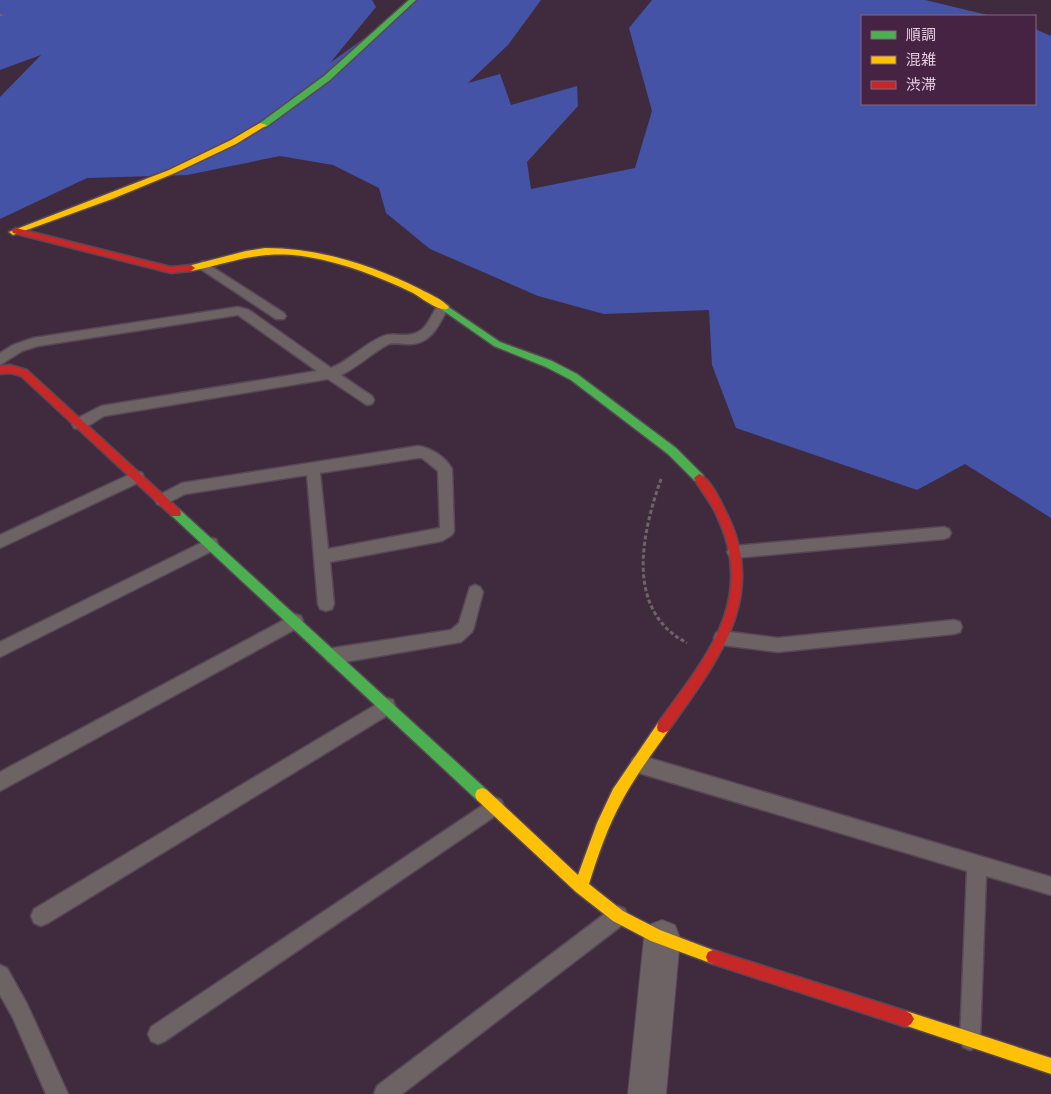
<svg xmlns="http://www.w3.org/2000/svg" width="1051" height="1094" font-family="'Asap Condensed','Noto Sans JP',sans-serif">
<style>
.forest{fill:#4453a5}
.lines{fill:none;stroke-linecap:round;stroke-linejoin:round}
.lane-casing{stroke:#584756;stroke-width:3}
.street-casing{stroke:#584756;stroke-width:2}
.fast-casing{stroke:#584756;stroke-width:3}
.slow-casing{stroke:#584756;stroke-width:3}
.jam-casing{stroke:#584756;stroke-width:3}
.path-far1{stroke:#6f6469;stroke-width:2;stroke-dasharray:2.5 2;stroke-linecap:butt}
.path{stroke:#6f6469;stroke-width:3;stroke-dasharray:4 2.5;stroke-linecap:butt}
.lane{fill:#6d6364;fill-rule:evenodd}
.street{fill:#6d6364;fill-rule:evenodd}
.fast{fill:#4caf50;fill-rule:evenodd}
.slow{fill:#ffc107;fill-rule:evenodd}
.jam{fill:#c62828;fill-rule:evenodd}
</style>
<rect width="100%" height="100%" fill="#3f2b3d"/>
<polygon class="forest" points="0,0 372,0 376,7 330,63 417,0 541,0 508,45 468,83 500,74 511,105 577,86 578,106 527,162 531,189 635,168 652,111 629,28 652,0 925,0 992,16 862,16 862,104 1035,104 1035,29 1051,36 1051,518 965,464 917,490 736,428 712,365 709,310 604,314 538,296 430,249 386,213 379,188 333,165 280,156 187,175 87,178 0,219 0,97 41,55 0,70"/>
<g class="lines">
<g class="lane-casing">
<g id="lane">
<polygon points="203,261 284,313 286,316 284,319 276,319 199,268 197,265"/>
<path d="M443,302L449,306C439,325 431,346 406,344C400,344 392,342 387,345C371,354 358,367 341,375L372,396L374,400L372,404L367,405L328,379L104,416C95,421 84,431 74,428L72,424L74,420L101,406L317,371L238,315L38,346L22,351L0,365V353L13,345L33,338L238,307L249,310L331,368C350,360 363,345 381,337C387,334 394,334 401,335C426,336 427,322 439,303Z"/>
<path d="M418,446C431,448 446,457 452,469L454,531L452,535L442,541L330,562L334,604L332,609L326,611L320,609L318,604L307,475L185,494L162,506L157,504L155,500L157,496L182,483ZM418,458H422L438,471L440,528L328,549L320,473Z"/>
<polygon points="137,471 142,473 144,477 142,481 0,548 0,535"/>
<polygon points="944,527 949,529 951,533 949,537 944,539 735,558 730,557 727,552 730,547 735,546"/>
<polygon points="211,538 216,539 218,544 216,549 0,657 0,642"/>
<polygon points="475,585 480,587 483,592 474,627 472,632 461,642 333,664 327,661 325,656 327,651 333,648 451,630 459,623 470,587"/>
<polygon points="295,614 301,616 303,621 301,626 0,791 0,772"/>
<polygon points="954,620 960,622 962,627 960,632 954,634 778,652 722,645 716,643 714,638 716,633 722,631 778,638"/>
<polygon points="387,698 393,700 395,706 393,712 48,923 41,926 34,923 31,916 34,909"/>
<polygon points="639,755 1051,877 1051,895 986,876 980,1040 977,1047 970,1050 963,1047 960,1040 967,871 639,773 633,770 630,764 633,758"/>
<polygon points="495,797 501,800 504,806 501,812 165,1041 158,1044 151,1041 148,1034 151,1027"/>
<polygon points="618,906 625,909 628,916 625,923 402,1094 374,1094 377,1086 611,909"/>
<polygon points="0,965 7,968 27,1004 68,1094 46,1094 13,1018 0,995"/>
</g>
</g>
<g class="street-casing">
<polygon id="street" points="662,920 675,925 680,938 666,1094 628,1094 644,938 649,925"/>
</g>
<g class="fast-casing">
<g id="fast">
<polygon points="409,0 416,0 330,80 266,127 260,127 260,123 324,76"/>
<polygon points="444,304 500,342 552,361 577,374 676,448 703,475 704,478 703,481 695,481 668,454 571,380 546,367 494,346 441,309 439,307"/>
<polygon points="176,508 180,510 487,790 489,795 487,800 482,802 477,800 172,516 171,513 172,510"/>
</g>
</g>
<g class="slow-casing">
<g id="slow">
<polygon points="260,123 267,125 236,144 175,173 112,199 13,235 9,232 169,170 231,140"/>
<path d="M265,248C319,248 372,265 420,289C429,294 442,299 449,307L447,309C437,311 422,298 413,293C380,277 344,263 308,257C260,249 236,262 191,271L187,268L188,266L246,251Z"/>
<path d="M663,721L668,723L669,727L668,731C652,754 636,775 623,799C608,826 598,855 589,884L623,911L660,930L718,952L720,957L718,962L713,964L651,941L613,921L576,892L477,800L475,795L477,790L482,788L487,790L578,875L597,823L613,789L658,723Z"/>
<polygon points="906,1011 1051,1058 1051,1074 901,1024 898,1019 901,1014"/>
</g>
</g>
<g class="jam-casing">
<g id="jam">
<polygon points="16,228 171,267 191,265 195,268 191,271 171,273 13,233 12,231"/>
<polygon points="10,365 27,370 180,510 181,513 180,516 172,516 21,376 10,373 0,374 0,366"/>
<path d="M699,474C709,477 721,501 725,510C771,597 716,663 668,731L663,733L658,731L657,727L658,723C706,657 758,599 716,514C710,501 700,490 694,478Z"/>
<polygon points="713,950 906,1011 911,1014 914,1019 911,1024 906,1027 713,964 708,962 706,957 708,952"/>
</g>
</g>
<polyline class="path-far1" points="0,15 5,15"/>
<path class="path" d="M661,479C642,533 624,610 687,643"/>
<use href="#lane" class="lane"/>
<use href="#street" class="street"/>
<use href="#fast" class="fast"/>
<use href="#slow" class="slow"/>
<use href="#jam" class="jam"/>
</g>
<rect x="861" y="15" width="175" height="90" fill="#472343" stroke="#866782"/>
<rect x="871" y="31" width="25" height="8" fill="#4caf50" stroke="#866782"/>
<text x="906" y="40" font-size="15" fill="#e4cde1">順調</text>
<rect x="871" y="56" width="25" height="8" fill="#ffc107" stroke="#866782"/>
<text x="906" y="65" font-size="15" fill="#e4cde1">混雑</text>
<rect x="871" y="81" width="25" height="8" fill="#c62828" stroke="#866782"/>
<text x="906" y="90" font-size="15" fill="#e4cde1">渋滞</text>
</svg>
